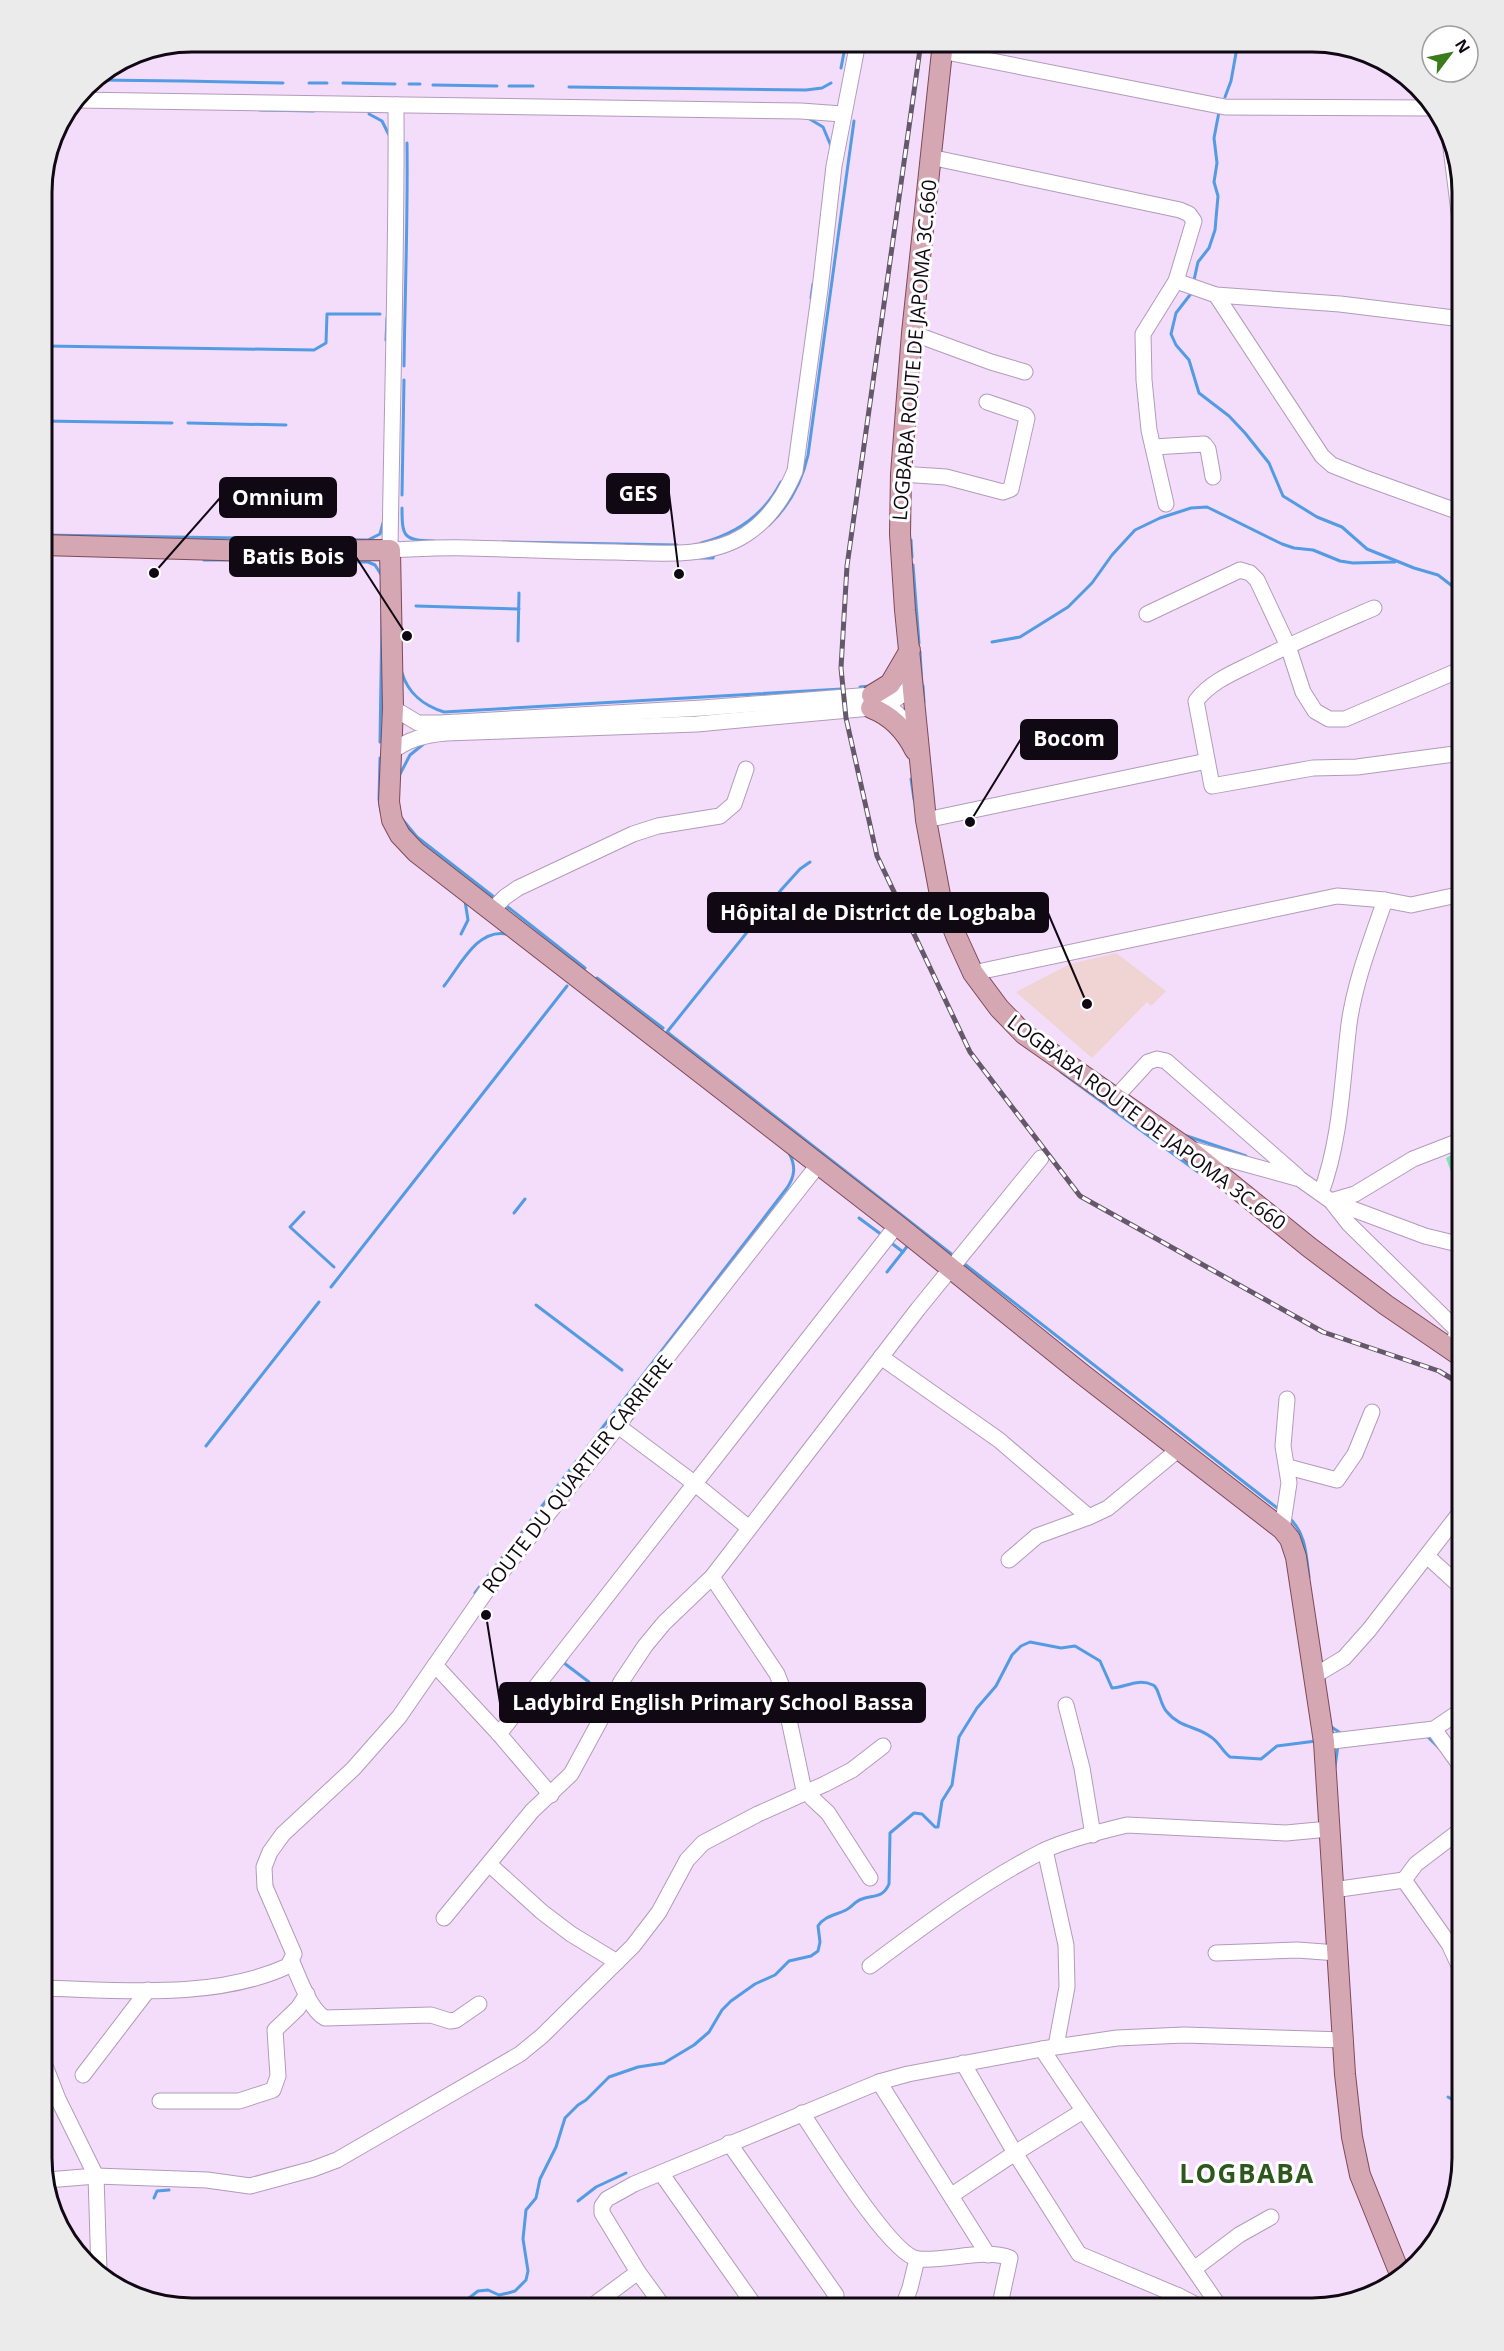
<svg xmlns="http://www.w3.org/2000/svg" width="1504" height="2351" font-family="'Open Sans',sans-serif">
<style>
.medical{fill:#efd4d3}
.green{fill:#7fe2b2}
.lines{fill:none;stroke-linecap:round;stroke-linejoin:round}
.stream{stroke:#539be3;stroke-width:3}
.minor-casing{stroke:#b29bb9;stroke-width:17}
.major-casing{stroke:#7e4a59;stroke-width:22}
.minor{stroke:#fff;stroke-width:15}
.major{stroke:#d5a7b2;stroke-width:20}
.rail-casing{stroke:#65586a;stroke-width:5}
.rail{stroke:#fff;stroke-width:3;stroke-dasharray:9;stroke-linecap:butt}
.labels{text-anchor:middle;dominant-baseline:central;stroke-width:6;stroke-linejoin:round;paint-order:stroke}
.street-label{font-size:20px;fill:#100913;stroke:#fff}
.district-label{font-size:26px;font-weight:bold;letter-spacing:1.5px;fill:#2d571c;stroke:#fff}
.rim{fill:none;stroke:#100913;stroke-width:3}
.leader{fill:none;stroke:#100913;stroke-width:2}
.callout-dot{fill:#100913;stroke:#fff;stroke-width:2}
.callout{fill:#100913;stroke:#100913;stroke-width:2}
.callout-label{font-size:21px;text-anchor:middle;font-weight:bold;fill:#fff}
</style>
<rect width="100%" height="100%" fill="#f4dcfb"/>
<polygon class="medical" points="1116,953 1166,991 1151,1006 1147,1002 1092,1058 1016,992 1070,964"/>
<polygon class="green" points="1462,1149 1462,1184 1461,1184 1451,1172 1446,1158"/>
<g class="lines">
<g class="stream">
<polyline points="963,42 972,45"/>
<polyline points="841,68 846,42"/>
<polyline points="96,80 182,81"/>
<polyline points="183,81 283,83"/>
<polyline points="309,83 327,83"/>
<polyline points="343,83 395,84"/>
<polyline points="409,84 420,84"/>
<polyline points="433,85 497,86"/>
<polyline points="509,86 533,86"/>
<polyline points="569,87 806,90 822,88 831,83"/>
<polyline points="1225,97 1231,81 1238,42"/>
<polyline points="260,110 314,111"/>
<polyline points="369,114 382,121 389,135"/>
<polyline points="808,118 823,127 831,146"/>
<polyline points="1194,280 1198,262 1209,248 1215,230 1218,196 1214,182 1217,163 1214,138 1219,112"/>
<polyline points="1193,291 1176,313 1171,334 1176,345 1189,360 1199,393 1229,416 1245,433 1269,463 1283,496 1317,517 1342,527 1367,549 1414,568 1438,575 1451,585 1462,598"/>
<polyline points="811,298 813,284"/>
<polyline points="386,340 387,318"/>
<polyline points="45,346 314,350 326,343 327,314 380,314"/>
<path d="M404,366C405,291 408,217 407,143"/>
<polyline points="42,421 172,423"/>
<polyline points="188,423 286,425"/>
<polyline points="402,495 404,380"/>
<path d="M402,508C402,538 404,540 434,541"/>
<path d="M769,525C789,506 802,482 808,455L854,121"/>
<polyline points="42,535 368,540 380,534 383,523"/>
<polyline points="911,540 912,557"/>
<polyline points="503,542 677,545"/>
<path d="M701,543C736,534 764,515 781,482"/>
<polyline points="700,558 713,558 714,555"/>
<polyline points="204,560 244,560"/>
<polyline points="263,561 368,562 375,565 382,576"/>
<polyline points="913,565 919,643"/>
<polyline points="416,606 519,609"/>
<polyline points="518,641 519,593"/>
<polyline points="992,642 1020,637 1068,607 1092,583 1112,555 1135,530 1160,518 1191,508 1207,507 1282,544 1294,548 1313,550 1340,561 1353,563 1395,562"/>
<polyline points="920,652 922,685"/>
<path d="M402,673C408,693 424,706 444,712L842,689"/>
<polyline points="923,686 924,702"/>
<polyline points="860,687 870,686"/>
<polyline points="380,742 382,615"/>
<polyline points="380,758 379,799 381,812"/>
<polyline points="399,776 410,755 426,742"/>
<polyline points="911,779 914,799"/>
<polyline points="402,819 417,837 494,897"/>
<polyline points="810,862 800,869 781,890 667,1032 954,1256"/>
<polyline points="504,904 585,968"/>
<polyline points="461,934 468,920 465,901"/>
<polyline points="597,978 663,1028"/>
<path d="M444,986C460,966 477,928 507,934"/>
<polyline points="1061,1072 1198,1172"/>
<polyline points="1184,1135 1246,1156"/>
<polyline points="304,1212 290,1227 334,1267"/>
<polyline points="514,1213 525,1199"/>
<polyline points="859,1218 882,1235"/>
<polyline points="890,1242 903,1252"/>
<polyline points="962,1262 1281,1511"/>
<polyline points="887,1272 909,1244 910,1245"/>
<polyline points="331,1287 567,986"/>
<polyline points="536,1305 622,1370"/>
<polyline points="206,1446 319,1302"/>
<path d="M1288,1517C1306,1532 1306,1554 1309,1577"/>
<path d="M475,1593L787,1188C795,1176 796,1166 789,1153"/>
<polyline points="566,1660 564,1663 589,1682"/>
<polyline points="1330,1726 1342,1734"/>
<polyline points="1427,1736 1439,1748"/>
<polyline points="1335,1767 1338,1745"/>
<polyline points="1448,2097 1462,2105"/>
<polyline points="154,2198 157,2191 169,2190"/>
<polyline points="578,2201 596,2187 626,2173"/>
<path d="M455,2309L478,2291L488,2290L499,2295L508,2293L515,2291L526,2280L528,2271L523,2239L526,2210L536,2198L540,2179L556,2147L565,2118L578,2105L586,2100L609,2077L638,2067L664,2063L694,2045L709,2032L722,2010L731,2001L755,1984L775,1975L789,1961L811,1956L818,1951L820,1942L818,1926C824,1916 836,1915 846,1910C852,1907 855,1901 862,1899C874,1895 883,1898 889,1884L890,1833L914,1813L922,1814L935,1827H938L942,1801L952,1785L959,1737L977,1708L996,1686L1012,1655L1021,1646L1030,1642L1061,1648L1075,1646L1100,1661L1112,1688C1126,1687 1138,1678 1153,1685C1159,1687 1160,1705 1167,1712C1180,1728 1197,1726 1211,1737C1219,1742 1222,1751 1230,1757L1261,1759L1277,1746L1316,1741"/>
</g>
<g class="minor-casing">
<g id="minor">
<polyline points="941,51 1225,107 1431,108"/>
<polyline points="76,100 801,111 842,114"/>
<path d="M396,105C397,253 392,402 390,550C416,549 442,547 468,548C517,549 566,552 615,552C658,553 707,559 745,535C769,520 784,497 795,471L820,289L834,166L858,42"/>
<polyline points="1450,140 1462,236"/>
<polyline points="930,157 1180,210 1189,214 1194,221 1176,281 1143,334 1144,380 1149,430 1166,504"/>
<polyline points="1176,281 1216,295 1340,304 1462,319"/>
<polyline points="1216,295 1322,456 1332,465 1362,477 1462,513"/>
<polyline points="912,333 991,362 1025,372"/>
<polyline points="1153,447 1204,444 1208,449 1213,477"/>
<polyline points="901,474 946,477 1003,492 1011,489 1027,418 1025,415 987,402"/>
<path d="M1374,608C1335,625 1295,642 1257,661C1235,672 1211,681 1196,701L1212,786L1313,768L1357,767L1462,753"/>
<polyline points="1147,614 1240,570 1250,573 1257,580 1288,646 1303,692 1315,711 1329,719 1345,719 1462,669"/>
<polyline points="393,708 418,723 440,723 702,708 872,695 887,704 906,722"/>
<path d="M391,752C409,739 424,735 446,733L697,724L871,708C889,703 904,699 912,681"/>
<polyline points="926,820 1207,761"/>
<polyline points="492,910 505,897 518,888 633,834 658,826 720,816 734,804 746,769"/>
<polyline points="973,973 1337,896 1385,900 1411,905 1462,894"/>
<polyline points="1116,1097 1148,1062 1157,1059 1166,1061 1297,1176"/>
<polyline points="1191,1149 1300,1179 1331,1201 1425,1236 1462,1245"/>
<path d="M1321,1193C1341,1139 1342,1081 1349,1024C1355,981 1371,941 1385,900"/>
<polyline points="1457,1330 1349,1224 1331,1201 1355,1194 1413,1159 1462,1140"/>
<polyline points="1455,1338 1462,1313"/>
<polyline points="881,1357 999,1440 1089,1517"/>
<polyline points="618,1426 694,1483 749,1528"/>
<polyline points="1288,1467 1337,1480 1355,1454 1372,1412"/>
<polyline points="1282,1529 1289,1483 1283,1446 1287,1399"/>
<polyline points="1427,1556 1462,1588"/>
<polyline points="1009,1560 1037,1536 1089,1517 1108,1508 1179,1449"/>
<polyline points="435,1665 499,1734 551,1795"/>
<polyline points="1314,1676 1344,1658 1369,1630 1462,1510"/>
<polyline points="1066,1705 1082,1768 1093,1835"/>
<polyline points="1434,1729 1462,1768"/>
<polyline points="499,1734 897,1225"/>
<polyline points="1324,1742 1434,1729 1462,1710"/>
<polyline points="1045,1850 1066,1945 1067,1987 1056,2046"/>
<polyline points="489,1864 542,1912 571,1934 617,1962"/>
<polyline points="870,1878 828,1813 812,1798 803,1786 782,1687 777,1674 712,1577 918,1309 1041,1158"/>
<polyline points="1404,1880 1416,1864 1462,1829"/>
<polyline points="1333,1890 1404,1880 1449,1944 1462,1972"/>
<polyline points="444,1918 532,1811 571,1774 621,1682 645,1646 664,1623 712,1577"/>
<polyline points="1216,1953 1297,1950 1338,1953"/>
<path d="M292,1962C299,1978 310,2010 325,2018L431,2015L450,2021L456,2020L479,2004"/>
<path d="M870,1966C925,1925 982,1882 1043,1851C1065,1840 1102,1831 1127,1825L1286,1833L1329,1829"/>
<path d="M42,1988C120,1990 215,2000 288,1966L294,1954L265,1887L264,1867L270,1852L283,1834L353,1769L399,1717L485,1593L618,1426L661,1365L818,1165"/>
<path d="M1042,2049C1100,2137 1162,2222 1221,2309"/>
<polyline points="42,2058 58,2099 96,2176 99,2272"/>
<polyline points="963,2063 1015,2153 1079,2254 1179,2296"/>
<polyline points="83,2075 148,1990"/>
<polyline points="879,2082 988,2255"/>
<polyline points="160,2101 239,2101 273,2090 278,2076 275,2030 298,2008 307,1994"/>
<path d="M802,2113C820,2140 891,2256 918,2259C946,2262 983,2248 1010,2258L999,2309"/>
<polyline points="729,2143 836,2295"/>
<polyline points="661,2173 757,2309"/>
<polyline points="47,2180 96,2176 207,2180 250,2186 313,2169 337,2160 520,2054 542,2036 633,1946 659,1912 687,1860 703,1843 758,1814 825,1784 852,1770 883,1746"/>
<polyline points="952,2195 1015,2153 1083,2111"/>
<polyline points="1194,2269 1239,2235 1271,2217"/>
<polyline points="588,2309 638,2272"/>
<polyline points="665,2309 638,2272 602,2213 602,2206 607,2199 634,2184 879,2082 908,2074 1042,2049 1117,2038 1184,2035 1345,2040"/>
<polyline points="902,2309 910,2288 917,2259"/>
<polyline points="1167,2309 1179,2296 1204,2309"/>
</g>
</g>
<g class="major-casing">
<g id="major">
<polyline points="943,42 912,333 901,474 900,534 905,610 926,820 940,895 957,938 973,973 999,1008 1024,1034 1188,1149 1309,1247 1386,1305 1462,1357"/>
<polyline points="42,545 258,551 390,550 393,708 389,802 392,820 400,835 416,852 897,1225 1082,1374 1282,1529 1290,1539 1296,1557 1324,1742 1345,2074 1352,2137 1360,2175 1400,2274"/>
<polyline points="872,695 890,684 910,650"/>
<path d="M871,708C892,716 905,730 915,750"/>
</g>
</g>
<use href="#minor" class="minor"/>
<use href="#major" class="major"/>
<g class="rail-casing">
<polyline id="rail" points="921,42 847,566 841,668 846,718 877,856 970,1052 1080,1196 1323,1332 1439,1371 1462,1385"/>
</g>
<use href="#rail" class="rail"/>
</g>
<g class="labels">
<g class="street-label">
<text transform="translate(914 350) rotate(-85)">LOGBABA ROUTE DE JAPOMA 3C.660</text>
<text transform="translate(1147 1122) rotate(37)">LOGBABA ROUTE DE JAPOMA 3C.660</text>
<text transform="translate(577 1474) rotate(-52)">ROUTE DU QUARTIER CARRIERE</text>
</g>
<g class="district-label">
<text x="1247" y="2173">LOGBABA</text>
</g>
</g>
<path d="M0 0H1504V2351H0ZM192 52H1312A140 140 0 0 1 1452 192V2158A140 140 0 0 1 1312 2298H192A140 140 0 0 1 52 2158V192A140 140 0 0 1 192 52Z" fill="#ecebec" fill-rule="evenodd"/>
<path class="rim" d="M192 52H1312A140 140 0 0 1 1452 192V2158A140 140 0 0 1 1312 2298H192A140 140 0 0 1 52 2158V192A140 140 0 0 1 192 52Z"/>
<path class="leader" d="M679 574L669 493M154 573L220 498M407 636L356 557M970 822L1021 739M1087 1004L1048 913M486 1615L500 1703"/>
<g class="callout-dot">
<circle cx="679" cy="574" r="6"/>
<circle cx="154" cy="573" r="6"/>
<circle cx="407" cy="636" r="6"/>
<circle cx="970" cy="822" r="6"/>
<circle cx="1087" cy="1004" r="6"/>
<circle cx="486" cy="1615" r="6"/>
</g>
<g class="callout">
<rect x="607" y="474" width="62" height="39" rx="6"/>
<rect x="220" y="478" width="116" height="39" rx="6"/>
<rect x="230" y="537" width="126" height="39" rx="6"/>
<rect x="1021" y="720" width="96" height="39" rx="6"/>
<rect x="708" y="893" width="340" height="39" rx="6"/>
<rect x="500" y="1683" width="425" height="39" rx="6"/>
</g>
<g class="callout-label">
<text x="638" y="501">GES</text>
<text x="278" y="505">Omnium</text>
<text x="293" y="564">Batis Bois</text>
<text x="1069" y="746">Bocom</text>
<text x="878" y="920">Hôpital de District de Logbaba</text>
<text x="713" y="1710">Ladybird English Primary School Bassa</text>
</g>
<g transform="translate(1450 54) rotate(58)"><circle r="28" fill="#ffffff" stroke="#9f9da1" stroke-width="1.5"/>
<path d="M0-4.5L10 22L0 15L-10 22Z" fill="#3a7b1b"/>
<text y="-9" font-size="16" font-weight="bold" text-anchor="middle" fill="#100913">N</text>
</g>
</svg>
